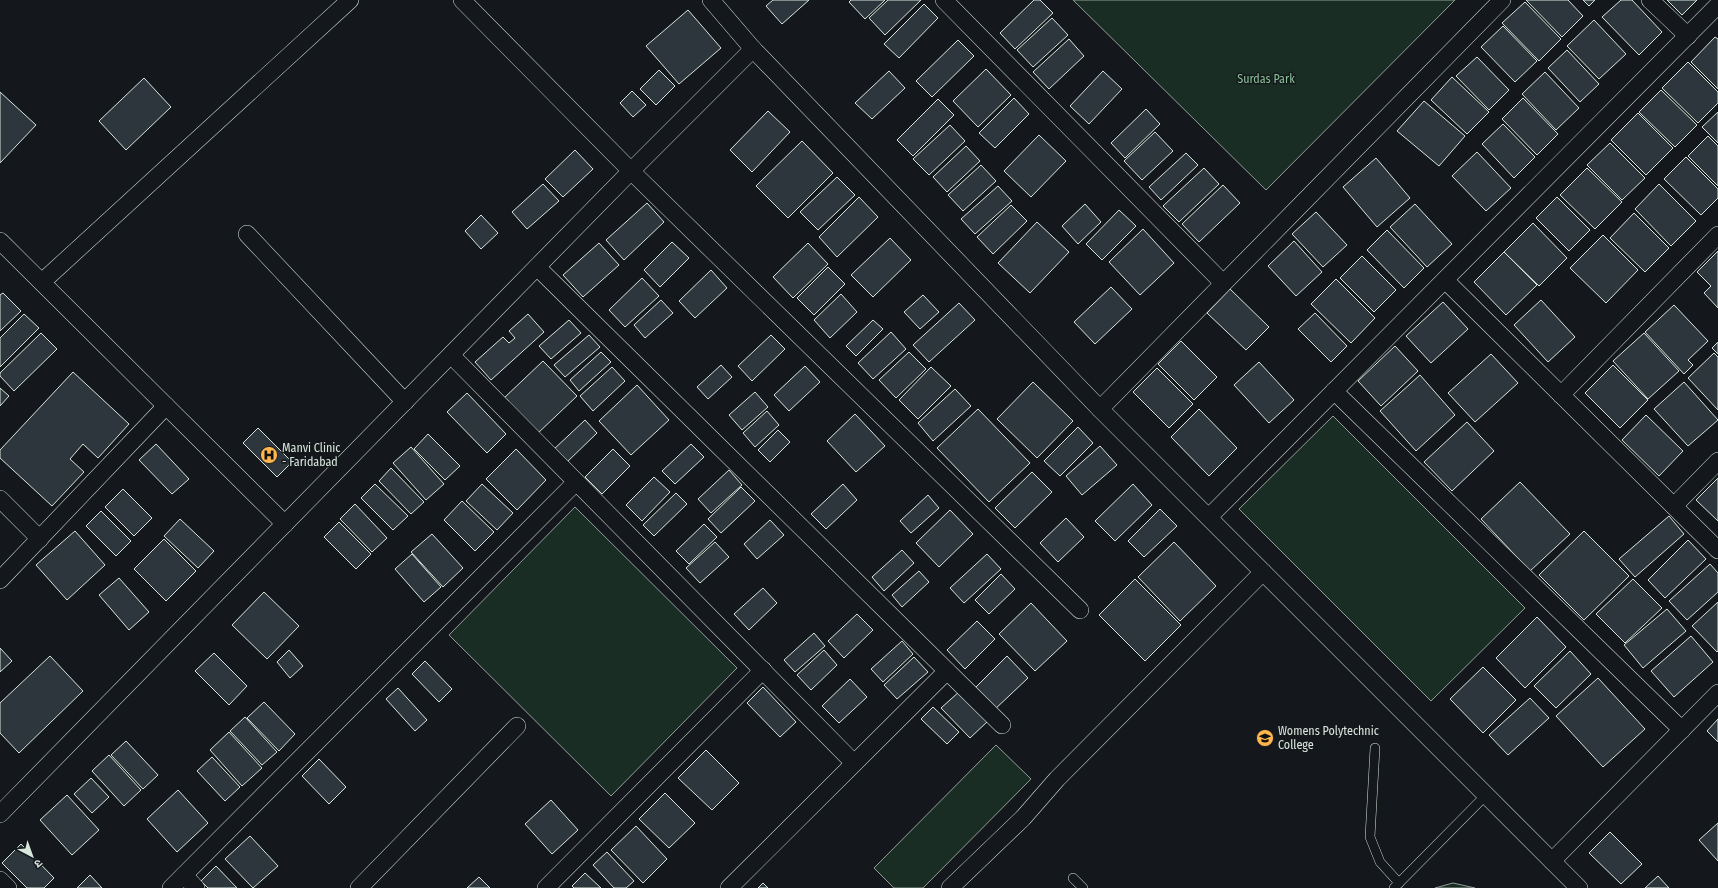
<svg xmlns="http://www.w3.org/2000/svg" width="1718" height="888" font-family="'Fira Sans Condensed','Noto Sans Devanagari',sans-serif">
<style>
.green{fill:#1a2d24;stroke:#939e99}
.building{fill:#2c363c;stroke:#d8e6dc}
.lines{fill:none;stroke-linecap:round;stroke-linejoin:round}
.lane-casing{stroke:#d8e6dc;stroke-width:10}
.street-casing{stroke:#d8e6dc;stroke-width:18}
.lane{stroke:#14181c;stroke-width:9}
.street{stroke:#14181c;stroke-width:17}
.labels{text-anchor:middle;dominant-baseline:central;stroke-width:3;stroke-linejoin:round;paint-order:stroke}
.park-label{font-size:12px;fill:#8ac095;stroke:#14181c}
.poi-label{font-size:12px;fill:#d8e6dc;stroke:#14181c;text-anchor:start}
</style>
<rect width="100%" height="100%" fill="#14181c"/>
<g class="green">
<polygon points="1073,0 1455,0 1266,190"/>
<polygon points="1333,416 1525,608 1431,701 1239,509"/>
<polygon points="575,507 737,668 611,796 449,635"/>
<polygon points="996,745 1031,779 923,888 894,888 874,868"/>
<polygon points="1453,883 1475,888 1435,888"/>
</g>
<g class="building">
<polygon points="773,0 809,0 782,24 766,6"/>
<polygon points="851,0 885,0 865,19 849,2"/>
<polygon points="888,0 921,0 885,35 869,18"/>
<polygon points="1034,0 1040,0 1053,13 1015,49 1000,33"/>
<polygon points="1526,0 1568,0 1583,16 1562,37"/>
<polygon points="1583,0 1595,0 1589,6"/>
<polygon points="1621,0 1632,0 1662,32 1639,55 1602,17"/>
<polygon points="1667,0 1697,0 1682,15"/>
<polygon points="1525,2 1561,39 1539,61 1502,23"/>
<polygon points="924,4 938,18 899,58 884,44"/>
<polygon points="688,10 721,48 679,84 646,46"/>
<polygon points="1052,18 1068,35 1033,67 1017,50"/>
<polygon points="1594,20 1626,54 1599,79 1567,46"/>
<polygon points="1503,26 1537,61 1515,82 1481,47"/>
<polygon points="1715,37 1718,39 1718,89 1691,62"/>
<polygon points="1069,39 1084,56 1049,89 1033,72"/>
<polygon points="958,40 974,56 932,97 916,81"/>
<polygon points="1567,50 1599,84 1580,102 1548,68"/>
<polygon points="1477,57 1509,90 1489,110 1456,76"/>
<polygon points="1688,62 1718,92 1718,103 1698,123 1662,88"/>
<polygon points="986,69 1011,95 978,127 953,101"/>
<polygon points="659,70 675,86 656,105 640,89"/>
<polygon points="889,71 905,88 872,119 855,103"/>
<polygon points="1103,71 1122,89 1089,124 1070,106"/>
<polygon points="1545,72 1579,108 1556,130 1522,94"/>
<polygon points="1452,77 1489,112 1467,134 1431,100"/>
<polygon points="144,78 171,107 126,150 99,121"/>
<polygon points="1661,90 1697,125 1675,147 1639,112"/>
<polygon points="632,91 646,105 633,117 620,103"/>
<polygon points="0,92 36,125 0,163"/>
<polygon points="1014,98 1029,114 995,148 979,133"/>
<polygon points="1523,98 1558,134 1537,155 1502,119"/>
<polygon points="938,99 954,115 913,156 897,140"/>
<polygon points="1424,101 1465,136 1439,166 1397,131"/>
<polygon points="1146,109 1160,124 1125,158 1111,143"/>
<polygon points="768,111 790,132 752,172 730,150"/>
<polygon points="1718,112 1718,143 1702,127"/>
<polygon points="1638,113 1673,148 1646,175 1611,140"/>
<polygon points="1503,124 1535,157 1514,178 1482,144"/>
<polygon points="950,125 965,141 929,175 913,159"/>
<polygon points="1155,132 1173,151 1142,180 1124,161"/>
<polygon points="1039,135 1066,161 1031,197 1004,171"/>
<polygon points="1708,136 1718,146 1718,186 1688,156"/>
<polygon points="802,141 833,173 788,218 756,186"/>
<polygon points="1610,143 1645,178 1622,200 1587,165"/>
<polygon points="966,146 980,161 947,192 933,177"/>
<polygon points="575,150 593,169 563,197 545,179"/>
<polygon points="1477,152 1511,188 1486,211 1452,176"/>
<polygon points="1186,153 1198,165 1161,200 1149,187"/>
<polygon points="1686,157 1718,189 1718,198 1701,215 1664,179"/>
<polygon points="1376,158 1410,198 1377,227 1343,187"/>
<polygon points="981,165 996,181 963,211 948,195"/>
<polygon points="1204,168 1219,184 1179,222 1163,206"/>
<polygon points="1587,168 1622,202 1595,229 1560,195"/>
<polygon points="837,177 855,195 818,230 800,212"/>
<polygon points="543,184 559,201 527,229 512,212"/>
<polygon points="1659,184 1696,221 1671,246 1635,209"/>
<polygon points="1223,185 1240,203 1199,242 1182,224"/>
<polygon points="998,186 1012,201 975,234 961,219"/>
<polygon points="859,197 878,217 837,257 819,237"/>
<polygon points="1557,197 1590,230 1569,251 1536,218"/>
<polygon points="647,203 664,222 624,260 606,240"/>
<polygon points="1085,204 1101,222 1078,244 1062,226"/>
<polygon points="1415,204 1452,244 1427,267 1390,227"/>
<polygon points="1011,205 1027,221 993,254 977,237"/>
<polygon points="1119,210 1136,226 1102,260 1086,244"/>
<polygon points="1316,212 1347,245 1323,267 1292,234"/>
<polygon points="1634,213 1669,248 1645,272 1610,238"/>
<polygon points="481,215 498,233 481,249 465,231"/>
<polygon points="1037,222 1069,252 1030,293 998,263"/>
<polygon points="1533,223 1567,258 1539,286 1504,252"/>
<polygon points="1143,229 1174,263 1140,295 1109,262"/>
<polygon points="1387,230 1424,268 1404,288 1367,250"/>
<polygon points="1603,235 1638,270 1606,303 1570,268"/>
<polygon points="890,238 911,260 873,297 851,275"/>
<polygon points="1294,241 1322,272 1296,296 1268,266"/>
<polygon points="672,242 689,258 660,287 644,270"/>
<polygon points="599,243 619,265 583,297 563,275"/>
<polygon points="808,243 828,264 793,298 773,277"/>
<polygon points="1718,251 1718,308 1704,293 1711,286 1697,272"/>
<polygon points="1504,252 1537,285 1506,315 1474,282"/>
<polygon points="1362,256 1396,290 1374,312 1340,278"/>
<polygon points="828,267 845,284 814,315 797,298"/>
<polygon points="711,270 727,288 695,318 679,301"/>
<polygon points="642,278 659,296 625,327 609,310"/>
<polygon points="1336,279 1375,318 1351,343 1311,304"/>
<polygon points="1111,287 1132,309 1095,344 1074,322"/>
<polygon points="1230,289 1269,327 1246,350 1207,313"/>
<polygon points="3,293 21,311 0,331 0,295"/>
<polygon points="841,294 857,312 830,338 814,320"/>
<polygon points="923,295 939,312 920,329 904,312"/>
<polygon points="661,300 673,313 645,338 634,325"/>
<polygon points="1541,300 1575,337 1548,362 1514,325"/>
<polygon points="1443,302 1468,329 1431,363 1406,336"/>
<polygon points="959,303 975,320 929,362 913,345"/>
<polygon points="1674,305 1708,341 1688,360 1693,365 1684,374 1645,332"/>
<polygon points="1315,313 1347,346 1331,362 1298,329"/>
<polygon points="24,314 39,328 0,367 0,338"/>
<polygon points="528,314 544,332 491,380 475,362 503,337 509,343 515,338 509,331"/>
<polygon points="569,320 581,333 551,359 539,346"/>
<polygon points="873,320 883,329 856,356 846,346"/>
<polygon points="891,332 906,349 873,379 858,363"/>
<polygon points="41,333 57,349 14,391 0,376 0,373"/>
<polygon points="1644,333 1679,371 1648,399 1613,361"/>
<polygon points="589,335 600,347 565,377 554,365"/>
<polygon points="771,335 785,349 752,381 738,366"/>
<polygon points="1181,341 1217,377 1194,400 1158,364"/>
<polygon points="1718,342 1718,354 1712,348"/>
<polygon points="1395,346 1418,371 1381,406 1358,381"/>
<polygon points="601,352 611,362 579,391 570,380"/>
<polygon points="909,352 926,369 896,398 879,380"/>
<polygon points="1714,353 1718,357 1718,410 1688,378"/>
<polygon points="1491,354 1518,383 1475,422 1448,393"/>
<polygon points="543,361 577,396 537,434 503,399"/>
<polygon points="1259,362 1294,400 1269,423 1234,385"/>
<polygon points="721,365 732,377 708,399 697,387"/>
<polygon points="1613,365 1648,400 1620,428 1585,393"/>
<polygon points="805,366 820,382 789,411 774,395"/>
<polygon points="612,367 625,381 593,411 580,396"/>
<polygon points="931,367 951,386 918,419 899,400"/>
<polygon points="1157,368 1193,404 1169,428 1133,392"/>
<polygon points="73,372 129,424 98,458 83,444 70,459 84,472 52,506 0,458 0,450"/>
<polygon points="1420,375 1455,415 1416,451 1380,411"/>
<polygon points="1033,382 1073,421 1037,458 997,419"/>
<polygon points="1684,382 1718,420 1688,446 1654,409"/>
<polygon points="637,385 669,420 631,455 599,421"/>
<polygon points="0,388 9,396 0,406"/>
<polygon points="955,389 971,406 933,441 918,423"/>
<polygon points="755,392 768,407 742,430 729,415"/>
<polygon points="467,393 506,434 487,453 447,412"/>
<polygon points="978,409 1030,463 989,502 937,448"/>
<polygon points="1199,409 1237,448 1209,476 1171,437"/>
<polygon points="767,411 779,425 755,447 743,433"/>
<polygon points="855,414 885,446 856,472 827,441"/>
<polygon points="1646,415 1683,451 1659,476 1622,440"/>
<polygon points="585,420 597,433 565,464 553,450"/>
<polygon points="1467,422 1494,451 1452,491 1424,462"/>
<polygon points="1078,427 1093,443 1060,476 1044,461"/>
<polygon points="258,428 292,462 277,477 243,443"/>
<polygon points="778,430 790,442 770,462 758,450"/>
<polygon points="428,434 460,466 445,480 414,449"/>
<polygon points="156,444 189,479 172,494 139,460"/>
<polygon points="691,444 704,457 675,484 662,471"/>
<polygon points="1100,446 1117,465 1082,495 1066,476"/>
<polygon points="411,447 444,484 426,500 393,463"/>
<polygon points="516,449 546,480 517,510 486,479"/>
<polygon points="613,449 630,466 602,494 585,477"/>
<polygon points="391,468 424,502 411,514 379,481"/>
<polygon points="729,470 742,485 711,513 698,499"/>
<polygon points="1032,472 1052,492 1015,528 995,508"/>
<polygon points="654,477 670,492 642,521 626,505"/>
<polygon points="1718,478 1718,521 1696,500"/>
<polygon points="1520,482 1570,534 1530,571 1481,519"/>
<polygon points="375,484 408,516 393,530 361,498"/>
<polygon points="482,484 513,513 497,530 466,501"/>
<polygon points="843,484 857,500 826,529 811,514"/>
<polygon points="1133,484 1152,505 1115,541 1095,521"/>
<polygon points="741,487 755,501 721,533 708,519"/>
<polygon points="123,489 152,518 134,536 105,507"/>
<polygon points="676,493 687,504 654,536 643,525"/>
<polygon points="928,495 939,508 911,533 900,521"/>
<polygon points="462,501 494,532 475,551 444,520"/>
<polygon points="355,504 387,538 372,552 340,519"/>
<polygon points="1160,509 1177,526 1144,557 1128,541"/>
<polygon points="950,510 973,534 939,567 916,543"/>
<polygon points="101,511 131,541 116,556 86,526"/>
<polygon points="1669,516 1684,534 1635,577 1619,559"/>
<polygon points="1066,518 1084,537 1058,562 1040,543"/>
<polygon points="180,519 214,551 198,568 164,536"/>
<polygon points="770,520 784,535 757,559 744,544"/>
<polygon points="339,522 371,554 356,569 324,537"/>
<polygon points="704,524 717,537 689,564 676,551"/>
<polygon points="75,531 105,565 67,600 36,565"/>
<polygon points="1584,531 1629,576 1584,620 1539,575"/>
<polygon points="432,534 463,568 443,587 411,552"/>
<polygon points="164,539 196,571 166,601 134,569"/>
<polygon points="1688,540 1706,559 1665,598 1648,580"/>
<polygon points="715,542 729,557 700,583 686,568"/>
<polygon points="1174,542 1216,586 1180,621 1138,577"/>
<polygon points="902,550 914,563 884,591 872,577"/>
<polygon points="412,554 441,587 424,602 395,569"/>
<polygon points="987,554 1001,569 964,603 950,588"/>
<polygon points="1710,564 1718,573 1718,592 1687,620 1669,601"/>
<polygon points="919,571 929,582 902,607 892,595"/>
<polygon points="1001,574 1015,589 989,614 975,600"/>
<polygon points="119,578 149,612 129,630 99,595"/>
<polygon points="1135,579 1181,625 1145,661 1099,615"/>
<polygon points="1633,579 1662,608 1625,643 1596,614"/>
<polygon points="763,588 777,603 749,630 734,614"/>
<polygon points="264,592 299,626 267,659 232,625"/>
<polygon points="1718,602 1718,651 1717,652 1692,626"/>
<polygon points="1031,603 1067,641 1035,671 999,634"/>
<polygon points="1667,609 1686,631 1643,668 1624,645"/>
<polygon points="857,614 873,630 844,658 828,641"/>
<polygon points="1537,617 1566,647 1525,688 1496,658"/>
<polygon points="977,621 995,639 965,669 947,650"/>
<polygon points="814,633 825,646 795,672 784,660"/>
<polygon points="1691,636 1713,662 1674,697 1651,671"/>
<polygon points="902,641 913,654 883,682 871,669"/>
<polygon points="0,648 12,661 0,672"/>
<polygon points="289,650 303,666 290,678 277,662"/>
<polygon points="824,650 837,665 811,690 797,675"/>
<polygon points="1570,651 1591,674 1556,708 1534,686"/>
<polygon points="214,653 247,686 229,705 195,671"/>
<polygon points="50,656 83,691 19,753 0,733 0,703"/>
<polygon points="1007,656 1028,678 993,711 973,690"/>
<polygon points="914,657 928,672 897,699 884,685"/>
<polygon points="425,661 452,689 439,702 412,674"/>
<polygon points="1483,667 1516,700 1483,733 1450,699"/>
<polygon points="1598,678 1645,729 1603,767 1556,716"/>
<polygon points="850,679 867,697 839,723 822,706"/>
<polygon points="763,687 796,722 780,737 747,703"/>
<polygon points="398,688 427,720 415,731 386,699"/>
<polygon points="960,691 988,721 970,738 941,708"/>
<polygon points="1530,698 1549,718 1508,755 1489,735"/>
<polygon points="264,702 295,734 279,751 247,718"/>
<polygon points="933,707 959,732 947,744 921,719"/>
<polygon points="245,717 277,752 262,765 230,731"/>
<polygon points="1718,719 1718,742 1707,731"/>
<polygon points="229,732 262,768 242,786 210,750"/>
<polygon points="126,741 158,775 143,789 111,755"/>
<polygon points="706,750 739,783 712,810 678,778"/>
<polygon points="109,755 141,790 124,806 92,771"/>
<polygon points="212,757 240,787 225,801 197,771"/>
<polygon points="319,759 346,787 329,804 302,776"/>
<polygon points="91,778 109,797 92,813 74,794"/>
<polygon points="178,790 208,823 177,852 147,819"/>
<polygon points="665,793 695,823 669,848 639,819"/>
<polygon points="67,795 99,830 72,855 40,820"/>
<polygon points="551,800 578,830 552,854 525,824"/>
<polygon points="1718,823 1718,861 1699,840"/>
<polygon points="636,826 667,859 643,883 611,850"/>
<polygon points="1610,832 1642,864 1621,884 1589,853"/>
<polygon points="250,836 278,866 253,888 225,859"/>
<polygon points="21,844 54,878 44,888 27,888 2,863"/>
<polygon points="607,852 634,881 626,888 614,888 593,865"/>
<polygon points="216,866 237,888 208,888 201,881"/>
<polygon points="585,873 601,888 574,888 572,886"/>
<polygon points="90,875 102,888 77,888"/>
<polygon points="1658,876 1669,888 1645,888"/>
<polygon points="479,877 490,888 467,888"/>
<polygon points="763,883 768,888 758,888"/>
</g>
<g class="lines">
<g class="lane-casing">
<g id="lane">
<polyline points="1375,748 1370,837 1380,862 1399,883"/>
<polyline points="1073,878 1083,888"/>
<polyline points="1394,888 1486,795"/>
</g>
</g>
<g class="street-casing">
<g id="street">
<polyline points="462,0 631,171 1080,610"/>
<polyline points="711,0 753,49 1100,409 1579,888"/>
<polyline points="944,0 1223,283"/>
<polyline points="1650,0 1688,36"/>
<polyline points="247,234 405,402"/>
<polyline points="0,241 285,524"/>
<polyline points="537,267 1002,725"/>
<polyline points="1445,280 1718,550"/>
<polyline points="42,282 350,0"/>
<polyline points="451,355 854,763"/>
<polyline points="1334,391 1682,730"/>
<polyline points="1561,395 1718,235"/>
<polyline points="1100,409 1502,0"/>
<polyline points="0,499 40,539"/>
<polyline points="1674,506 1718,461"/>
<polyline points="1209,517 1718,5"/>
<polyline points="0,580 166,406"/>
<polyline points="0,814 631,171 753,49"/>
<polyline points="1552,861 1718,693"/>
<polyline points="184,875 196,888"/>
<polyline points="0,880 8,888"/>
<polyline points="171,888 576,482"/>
<polyline points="359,888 517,726"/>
<polyline points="546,888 763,670"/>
<polyline points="729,888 947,671"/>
<polyline points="950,888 1023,818 1057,779 1263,572"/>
</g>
</g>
<use href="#lane" class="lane"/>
<use href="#street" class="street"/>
</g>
<defs>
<g id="hospital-disc" transform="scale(0.9)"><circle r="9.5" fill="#ffb74d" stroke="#14181c"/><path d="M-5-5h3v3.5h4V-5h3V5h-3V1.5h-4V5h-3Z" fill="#111"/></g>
<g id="university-disc" transform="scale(0.9)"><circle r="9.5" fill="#ffb74d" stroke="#14181c"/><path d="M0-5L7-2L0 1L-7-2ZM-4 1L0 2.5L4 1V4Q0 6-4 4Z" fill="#111"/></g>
</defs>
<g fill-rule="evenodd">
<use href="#hospital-disc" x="269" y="455"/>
<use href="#university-disc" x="1265" y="738"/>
</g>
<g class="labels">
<g class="park-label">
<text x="1266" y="79">Surdas Park</text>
</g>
<g class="poi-label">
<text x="282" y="448">Manvi Clinic<tspan x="282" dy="14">- Faridabad</tspan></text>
<text x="1278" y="731">Womens Polytechnic<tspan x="1278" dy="14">College</tspan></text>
</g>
</g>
<g transform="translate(32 856) rotate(139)" stroke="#14181c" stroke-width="3" paint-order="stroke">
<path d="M0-3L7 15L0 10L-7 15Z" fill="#d8e6dc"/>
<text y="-6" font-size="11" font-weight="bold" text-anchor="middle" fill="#d8e6dc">उ</text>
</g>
</svg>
